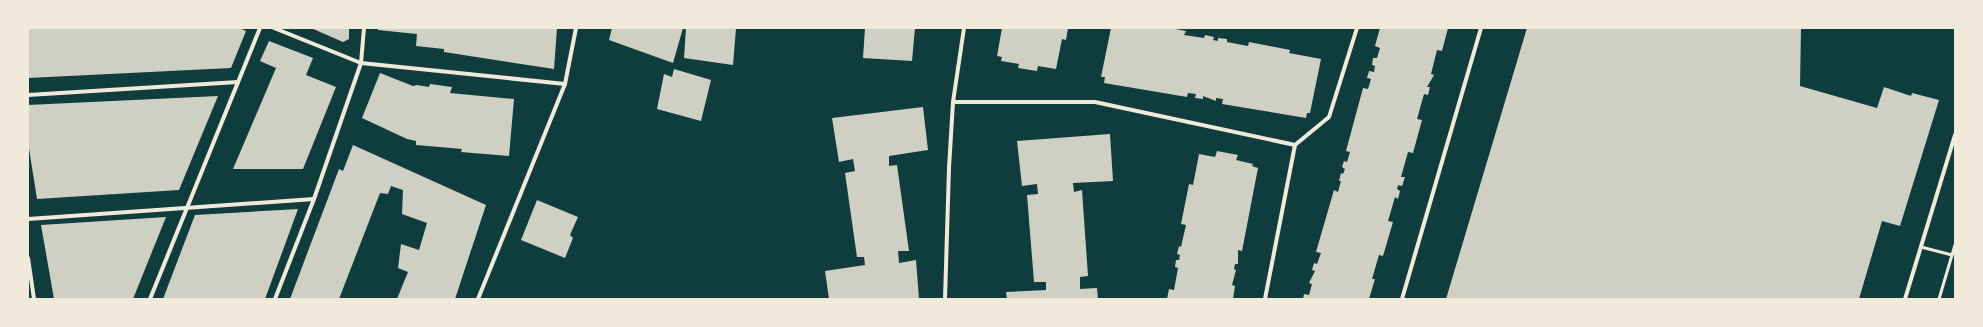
<svg xmlns="http://www.w3.org/2000/svg" width="1983" height="327" font-family="'DM Sans',sans-serif">
<style>
.building{fill:#cfcfc3}
.lines{fill:none;stroke-linecap:round;stroke-linejoin:round}
.service{stroke:#f1e9da;stroke-width:3}
.minor{stroke:#f1e9da;stroke-width:4}
</style>
<rect width="100%" height="100%" fill="#0f3d3e"/>
<g class="building">
<polygon points="28,28 239,28 246,31 231,68 28,78"/>
<polygon points="311,28 349,28 349,39 343,42"/>
<polygon points="378,28 557,28 554,69 444,52 444,49 416,46 417,34 378,30"/>
<polygon points="612,28 683,28 673,63 609,40"/>
<polygon points="686,28 736,28 733,65 684,58"/>
<polygon points="865,28 915,28 912,61 863,58"/>
<polygon points="1002,28 1068,28 1066,40 1062,39 1056,69 1038,66 1037,71 1018,68 1019,64 1001,61 1002,57 997,56"/>
<polygon points="1111,28 1170,28 1186,31 1184,35 1204,38 1205,35 1214,37 1213,40 1218,41 1218,38 1227,39 1227,42 1248,46 1249,42 1290,50 1289,53 1321,59 1310,113 1307,113 1306,118 1222,104 1223,99 1216,98 1216,101 1203,96 1203,99 1195,98 1196,94 1188,93 1187,97 1104,83 1105,77 1101,77"/>
<polygon points="1380,28 1448,28 1442,51 1437,50 1431,74 1434,75 1427,87 1430,87 1428,95 1424,94 1417,119 1422,120 1413,153 1408,152 1401,177 1405,177 1402,186 1398,185 1397,189 1400,191 1398,199 1395,197 1388,221 1393,222 1383,256 1379,255 1372,279 1375,279 1369,299 1303,299 1304,294 1309,295 1312,284 1309,283 1315,271 1312,270 1314,263 1317,264 1321,253 1316,252 1334,190 1338,192 1341,181 1339,181 1341,173 1343,174 1345,169 1342,167 1344,161 1347,162 1350,152 1346,151 1363,88 1368,89 1371,79 1367,78 1369,71 1374,72 1375,66 1372,65 1373,58 1377,58 1380,48 1375,46"/>
<polygon points="1527,28 1801,28 1800,86 1877,108 1884,87 1911,96 1912,93 1939,100 1900,226 1882,221 1859,299 1446,299"/>
<polygon points="269,41 313,58 306,75 336,87 303,169 233,169 276,68 260,61"/>
<polygon points="674,69 711,80 701,121 657,109 664,74 672,77"/>
<polygon points="380,73 413,86 417,85 429,87 430,84 452,87 450,93 514,99 509,156 461,152 462,149 416,145 416,141 407,139 362,118"/>
<polygon points="218,96 179,190 37,199 28,142 28,105"/>
<polygon points="923,107 928,150 889,156 889,166 897,165 909,251 898,251 899,263 916,260 919,299 829,299 825,271 865,265 864,257 857,257 845,173 855,171 853,159 839,162 832,118"/>
<polygon points="1110,134 1113,181 1073,183 1074,192 1082,190 1088,276 1080,277 1080,289 1097,288 1098,299 1007,299 1006,292 1046,290 1046,282 1034,282 1027,195 1038,194 1037,184 1022,186 1017,141"/>
<polygon points="353,145 486,205 455,299 397,299 408,272 398,268 401,244 419,250 427,223 402,214 403,190 391,186 388,194 380,193 339,299 290,299 339,169 343,171"/>
<polygon points="1217,151 1238,155 1236,160 1253,164 1252,166 1258,168 1242,251 1238,250 1238,264 1235,264 1234,269 1236,270 1232,285 1235,286 1233,299 1167,299 1169,289 1174,290 1178,268 1175,267 1176,260 1179,260 1180,255 1177,254 1179,246 1181,247 1186,225 1181,224 1189,184 1193,185 1199,154 1215,157"/>
<polygon points="537,200 578,217 570,235 573,238 565,258 521,240"/>
<polygon points="298,209 265,299 163,299 195,215"/>
<polygon points="166,217 133,299 54,299 41,225"/>
</g>
<g class="lines">
<g class="service">
<polyline points="1921,247 1952,255"/>
<polyline points="1939,299 1955,245"/>
</g>
<g class="minor">
<polyline points="274,28 361,63 565,84"/>
<polyline points="28,95 238,82"/>
<polyline points="953,102 1095,102 1295,145"/>
<polyline points="28,219 314,199"/>
<polyline points="28,258 34,299"/>
<polyline points="150,299 260,28"/>
<polyline points="275,299 314,199 361,63 364,28"/>
<polyline points="478,299 565,84 576,28"/>
<polyline points="945,299 949,168 953,102 964,28"/>
<polyline points="1265,299 1295,145 1329,117 1357,28"/>
<polyline points="1402,299 1481,28"/>
<polyline points="1905,299 1955,135"/>
</g>
</g>
<rect width="1983" height="327" fill="none" stroke="#f1e9da" stroke-width="58"/>
</svg>
